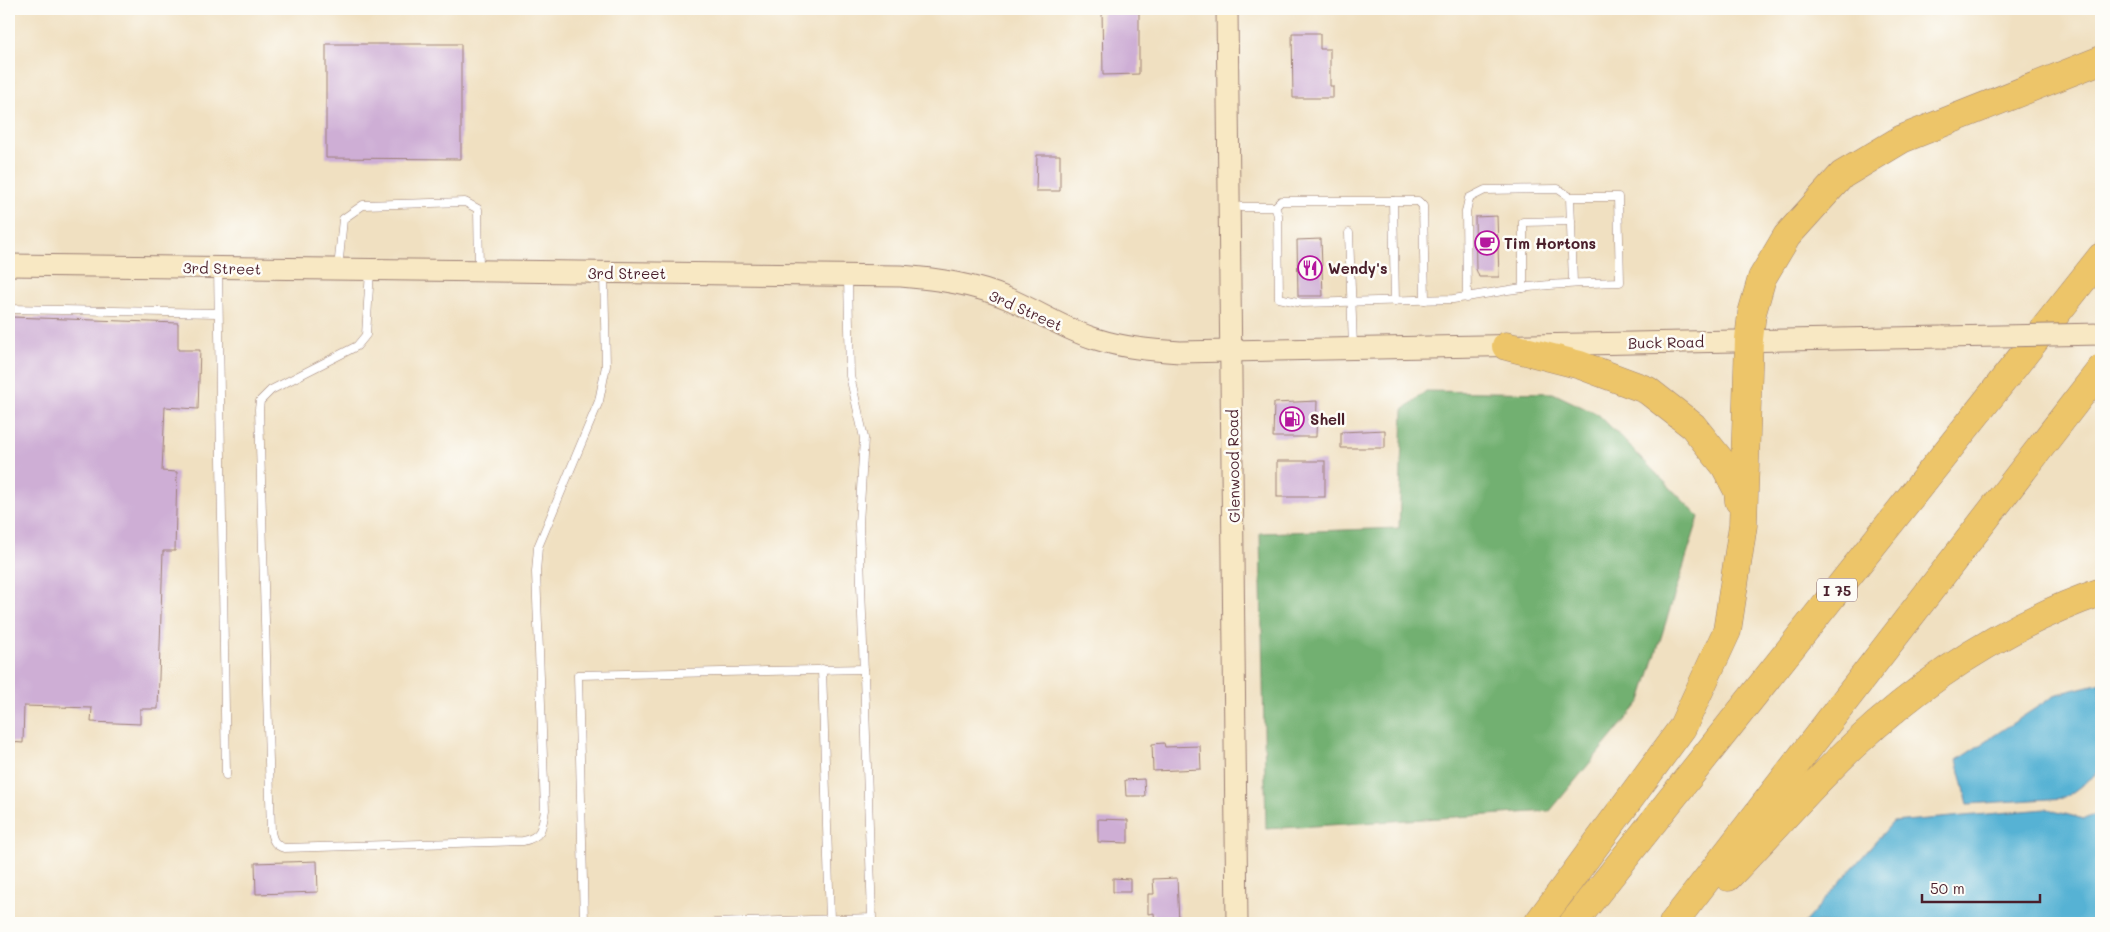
<svg xmlns="http://www.w3.org/2000/svg" width="2110" height="932" font-family="Mali,sans-serif">
<style>
.forest{fill:#72b071;stroke:#5e684e}
.water{fill:#56b2d4;stroke:#506880}
.building{fill:#ceaed5}
.lines{fill:none;stroke-linecap:round;stroke-linejoin:round}
.lane-casing{stroke:#9d8076;stroke-width:9}
.secondary-casing{stroke:#9d8076;stroke-width:23}
.highway-casing{stroke:#9d8076;stroke-width:29}
.lane{stroke:#fff;stroke-width:8}
.secondary{stroke:#f8e8c3;stroke-width:21}
.highway{stroke:#edc569;stroke-width:28}
.secondary-bridge-casing{stroke:#9d8076;stroke-width:23;stroke-linecap:butt}
.secondary-bridge{stroke:#f8e8c3;stroke-width:21}
.labels{text-anchor:middle;dominant-baseline:central;stroke-width:5;stroke-linejoin:round;paint-order:stroke}
.shield{fill:#fdfcf7;stroke:#806168;stroke-width:1}
.shield-label{font-size:14px;font-weight:bold;fill:#4a1f2b}
.poi-label{font-size:15px;font-weight:bold;fill:#4a1f2b;stroke:#fdfcf7;text-anchor:start}
.street-label{font-size:15px;fill:#4a1f2b;stroke:#fdfcf7}
</style>
<rect width="100%" height="100%" fill="#fdfcf7"/>
<filter id="ink" filterUnits="userSpaceOnUse"><feTurbulence type="fractalNoise" baseFrequency=".02" numOctaves="2"/><feDisplacementMap in="SourceGraphic" scale="10" xChannelSelector="R" yChannelSelector="G"/><feConvolveMatrix kernelMatrix="1 2 1 2 8 2 1 2 1" color-interpolation-filters="sRGB"/></filter>
<filter id="wash" filterUnits="userSpaceOnUse"><feTurbulence type="fractalNoise" baseFrequency=".0096" numOctaves="4" result="noise"/><feDisplacementMap in="SourceGraphic" scale="20" xChannelSelector="R" yChannelSelector="G"/><feGaussianBlur stdDeviation="1.12" result="paint"/><feColorMatrix in="noise" values="0 0 0 0 0 0 0 0 0 0 0 0 0 0 0 0 0 1.4 0 .05"/><feComposite in="paint" operator="in"/></filter>
<g filter="url(#wash)">
<rect width="100%" height="100%" fill="#f0e0c1"/>
<polygon class="forest" points="1426,391 1553,393 1599,415 1699,517 1641,701 1550,811 1266,829 1260,533 1399,528 1403,410"/>
<g class="water">
<polygon points="2101,683 2101,766 2094,776 2065,798 1968,804 1957,760 2057,694"/>
<polygon points="2046,809 2084,819 2101,812 2101,923 1804,923 1893,822"/>
</g>
<g id="blocks">
<g class="building">
<polygon points="1102,9 1139,9 1139,74 1103,75"/>
<polygon points="1292,33 1320,33 1320,49 1330,49 1330,86 1333,86 1333,98 1293,98"/>
<polygon points="326,44 461,44 461,159 326,158"/>
<polygon points="1037,155 1060,155 1060,191 1036,191"/>
<polygon points="1497,216 1499,277 1479,277 1476,269 1475,217"/>
<polygon points="1321,239 1323,296 1298,296 1297,240"/>
<polygon points="11,317 178,323 178,350 200,350 198,409 165,407 162,471 177,472 175,551 163,551 158,709 140,709 140,724 91,722 92,708 24,706 23,743 9,742 9,347"/>
<polygon points="1317,401 1316,437 1273,437 1274,403"/>
<polygon points="1385,430 1385,448 1341,448 1341,432"/>
<rect x="1277" y="461" width="48" height="36"/>
<polygon points="1164,743 1165,747 1200,746 1201,769 1153,771 1152,744"/>
<polygon points="1144,779 1145,796 1126,796 1125,780"/>
<polygon points="1098,819 1128,820 1128,843 1098,842"/>
<polygon points="317,861 318,892 256,894 255,863"/>
<polygon points="1113,878 1130,879 1130,892 1113,892"/>
<polygon points="1177,878 1179,923 1155,923 1154,913 1148,914 1148,894 1154,894 1153,879"/>
</g>
</g>
</g>
<g filter="url(#ink)">
<use href="#blocks" fill-opacity="0" stroke="#9d8076" stroke-width="1"/>
<g class="lines">
<g class="lane-casing">
<g id="lane">
<polyline points="1570,197 1573,283"/>
<polyline points="1393,201 1395,301"/>
<polyline points="1232,207 1275,207 1281,201 1418,201 1423,206 1425,300"/>
<path d="M1275,207L1278,215L1279,298L1302,303L1453,299C1476,296 1499,291 1522,288C1555,283 1587,283 1620,282L1618,197H1570L1558,189L1485,190L1469,198L1466,212L1467,298"/>
<polyline points="1349,233 1353,347"/>
<polyline points="218,268 226,775"/>
<polyline points="338,269 343,219 363,205 465,202 478,209 479,269"/>
<path d="M370,271L366,335L357,346L271,390L260,401L259,409L271,832C273,841 275,845 284,848L523,841C542,837 542,828 545,810L536,572L538,547L599,401L606,366L604,274"/>
<polyline points="1523,288 1523,222 1571,221"/>
<polyline points="9,309 218,313"/>
<polyline points="822,669 830,920"/>
<polyline points="584,923 578,675 864,669"/>
<polyline points="714,923 872,918 859,524 864,438 850,376 848,277"/>
</g>
</g>
<g class="secondary-casing">
<g id="secondary">
<polyline points="1227,9 1237,923"/>
<path d="M9,265L901,276C938,279 974,284 1009,299C1039,312 1066,330 1096,339C1124,348 1151,350 1180,352L1943,337"/>
</g>
</g>
<g class="highway-casing">
<g id="highway">
<polyline points="1506,346 1580,365 1647,390 1693,426 1725,466 1738,491 1739,501"/>
<path d="M1728,877C1770,834 1810,786 1854,745C1926,678 2008,624 2101,592"/>
<polyline points="1538,923 1682,728 1727,631 1743,525 1749,339 1752,313 1762,278 1787,236 1842,175 1902,139 2101,60"/>
<polyline points="1573,923 2101,257"/>
<polyline points="1673,923 2101,369"/>
</g>
</g>
<use href="#lane" class="lane"/>
<use href="#secondary" class="secondary"/>
<use href="#highway" class="highway"/>
<g class="secondary-bridge-casing">
<polyline id="secondary-bridge" points="1943,337 2101,334"/>
</g>
<use href="#secondary-bridge" class="secondary-bridge"/>
</g>
</g>
<defs>
<g id="cafe-ring" transform="scale(1.25)"><circle r="9.5" fill="#fdfcf7" stroke="#b5179e" stroke-width="1.5"/><path d="M-5.5-4.5H6V0H3Q3 3.5 0 3.5H-2.5Q-5.5 3.5-5.5 0ZM3-3.2v2h1.7v-2ZM-6 4.5H4V6H-6Z" fill="#b5179e"/></g>
<g id="restaurant-ring" transform="scale(1.25)"><circle r="9.5" fill="#fdfcf7" stroke="#b5179e" stroke-width="1.5"/><path d="M-5-6h1v4h1v-4h1v4h1v-4h1v5L-1.5 .5V6h-2V.5L-5-1ZM5-6V6H3V1.5H1.5Q1.5-4 5-6Z" fill="#b5179e"/></g>
<g id="fuel-ring" transform="scale(1.25)"><circle r="9.5" fill="#fdfcf7" stroke="#b5179e" stroke-width="1.5"/><path d="M-5.5-6h7V0h2V4h1.3V-2.5L3-4.5l.8-.8L6-3V5H2.5V1h-1V6h-7ZM-4.2-4.7v3.2H.2V-4.7Z" fill="#b5179e"/></g>
</defs>
<g fill-rule="evenodd">
<use href="#cafe-ring" x="1487" y="243"/>
<use href="#restaurant-ring" x="1310" y="268"/>
<use href="#fuel-ring" x="1292" y="419"/>
</g>
<g class="labels">
<rect class="shield" x="1817" y="578.5" width="40" height="23" rx="4"/>
<g class="shield-label">
<text x="1837" y="590">I 75</text>
</g>
<g class="poi-label">
<text x="1504" y="243">Tim Hortons</text>
<text x="1328" y="268">Wendy's</text>
<text x="1310" y="419">Shell</text>
</g>
<g class="street-label">
<text transform="translate(222 268) rotate(1)">3rd Street</text>
<text x="627" y="273">3rd Street</text>
<text transform="translate(1026 310) rotate(24)">3rd Street</text>
<text transform="translate(1666 342) rotate(-1)">Buck Road</text>
<text transform="translate(1233 466) rotate(-91)">Glenwood Road</text>
</g>
</g>
<rect width="2110" height="932" fill="none" stroke="#fdfcf7" stroke-width="30"/>
<path d="M1922 894v8h118v-8" fill="none" stroke="#4a1f2b" stroke-width="2.5"/>
<text x="1930" y="894" font-size="15" fill="#4a1f2b" stroke="#fdfcf7" stroke-width="4" paint-order="stroke">50 m</text>
</svg>
